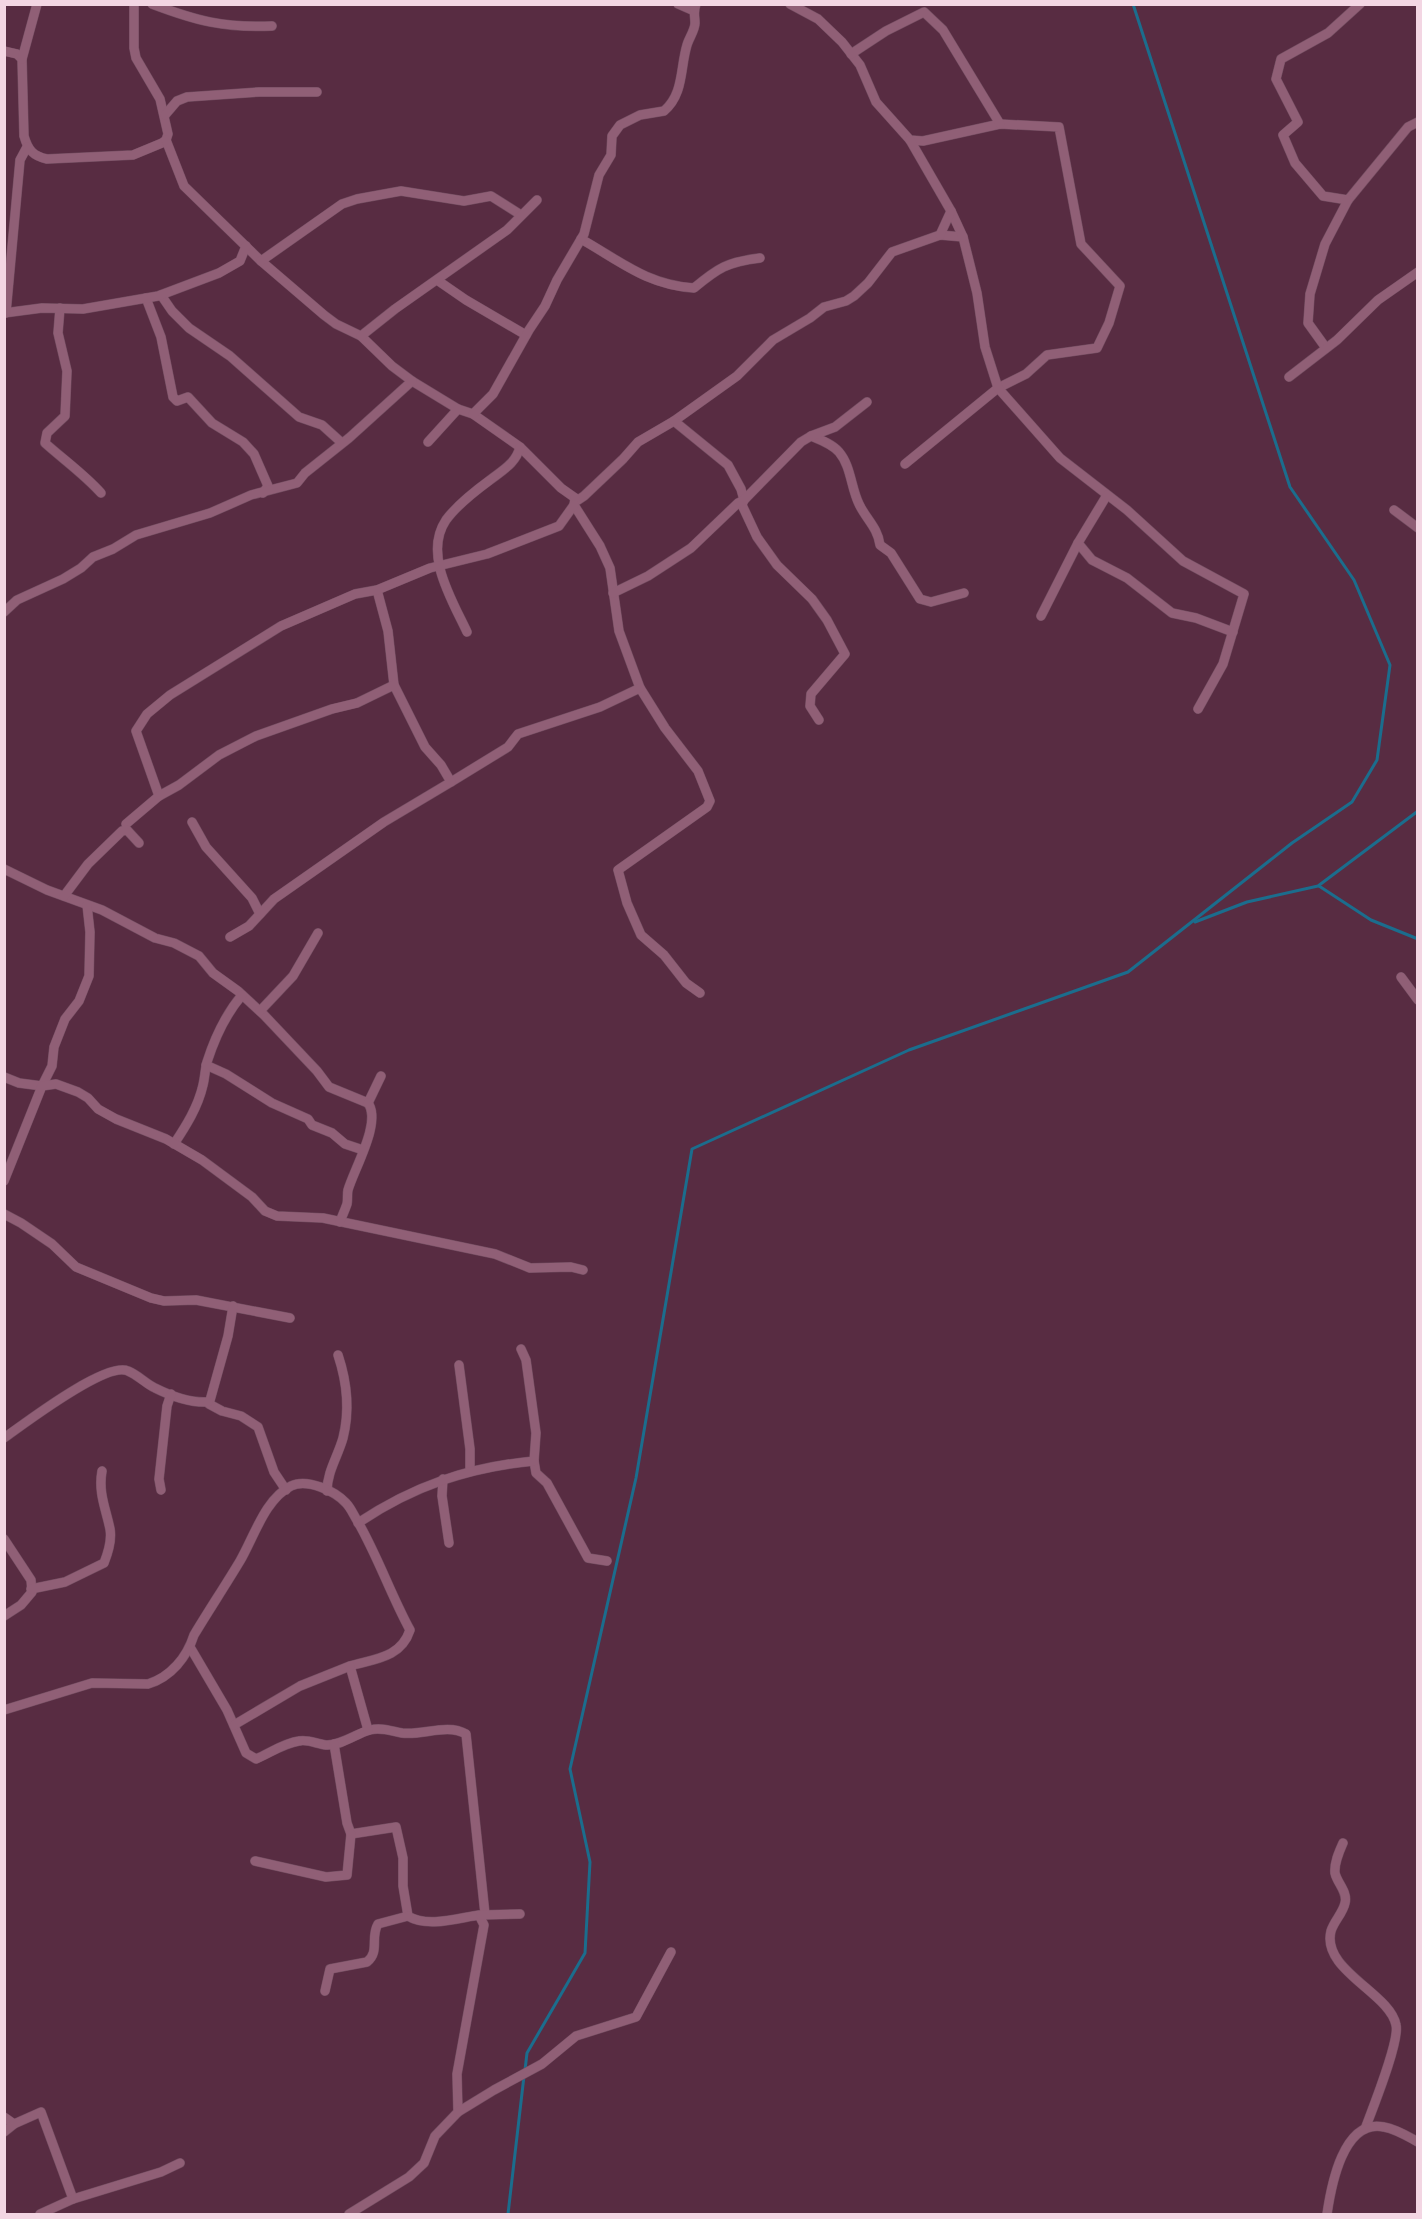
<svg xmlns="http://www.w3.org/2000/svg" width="1422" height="2219" font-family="Barlow,sans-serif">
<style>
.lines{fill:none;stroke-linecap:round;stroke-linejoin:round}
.stream{stroke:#1b6d8d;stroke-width:3}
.minor-casing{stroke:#724d60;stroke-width:10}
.minor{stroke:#905f76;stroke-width:9}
</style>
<rect width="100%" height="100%" fill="#582c42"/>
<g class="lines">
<g class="stream">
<polyline points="1319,886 1371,920 1418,939"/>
<polyline points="1195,922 1247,902 1318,886 1418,811"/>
<polyline points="525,2070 527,2053 585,1953 590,1862 570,1769 636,1478 692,1149 909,1050 1128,972 1292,843 1352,802 1377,760 1390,665 1354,580 1290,487 1133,4"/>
<polyline points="508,2214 524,2076"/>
</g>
<g class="minor-casing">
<g id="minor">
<path d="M152,4C197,21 224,28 272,26"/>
<polyline points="678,4 694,11"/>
<polyline points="790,4 818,19 842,42 860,65 876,102 910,140 923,141 1000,124 1059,127 1081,244 1120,286 1109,323 1097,348 1047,355 1026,374 998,388 905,464"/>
<polyline points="1360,4 1328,33 1281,59 1276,79 1298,122 1283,135 1295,163 1323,196 1348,200 1408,127 1418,122"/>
<path d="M4,51L17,54L22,59L24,136C28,150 33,156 47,159L133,155L162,143L166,140L168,134L160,99L136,58L134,48V4"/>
<polyline points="851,54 886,31 924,12 943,30 1000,124"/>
<polyline points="22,59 37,4"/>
<polyline points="165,115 177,101 187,97 259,92 317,92"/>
<polyline points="166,140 184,186 261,261 324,315 336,324 361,336 392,366 412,381 458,409 473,414 520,447 561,488 578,500 584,496 623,459 638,442 674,421 737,376 773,340 810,318 824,307 846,301 854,296 868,283 892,252 940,235 963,237 977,293 985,347 998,388 1060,458 1127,510 1183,561 1244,594 1223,664 1198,709"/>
<polyline points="910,140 951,211 963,237"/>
<polyline points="940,235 951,211"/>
<path d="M581,239C620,261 647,285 694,288C718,268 727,262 760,258"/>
<polyline points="261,261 342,204 357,199 401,191 464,201 491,196 521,215"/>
<polyline points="437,280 466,300 526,335"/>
<polyline points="161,295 172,311 189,328 230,356 299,417 322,425 342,443"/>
<polyline points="146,298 161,337 173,397 177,401 188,397 212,423 243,442 254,454 268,486 263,493"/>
<path d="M60,308L58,333L67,371L65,416L47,433L45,443C64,460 84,474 101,493"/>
<polyline points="4,313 42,308 83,309 158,296 219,273 240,261 246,246"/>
<polyline points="6,313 20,160 27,147"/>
<polyline points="361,336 395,309 507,230 537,200"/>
<polyline points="1326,348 1308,323 1310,294 1325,244 1348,200"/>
<polyline points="1289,377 1337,340 1378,300 1418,272"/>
<path d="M473,414L493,394L529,330L545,306L557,280L584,234L599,175L611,155L612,136L620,125L640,115L664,111C684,94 680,68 687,45C689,38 695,30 695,23C695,16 693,12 696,4"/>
<polyline points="674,421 728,465 741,489 744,500 742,505 757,537 777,565 812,599 827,620 845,654 811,694 810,706 819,720"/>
<path d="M811,436C821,440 832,444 839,452C851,466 851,488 859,504C866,519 878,528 880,545L891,553L920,599L931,602L964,593"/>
<polyline points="428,442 458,409"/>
<polyline points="575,498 574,505 600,546 610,568 619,631 640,688 665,728 698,771 710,801 707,807 618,870 627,903 641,935 664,955 686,983 700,993"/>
<polyline points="1394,510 1418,528"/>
<polyline points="1078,543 1092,560 1127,578 1172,613 1196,618 1233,632"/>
<polyline points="377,590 388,631 394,685"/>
<polyline points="613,593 648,576 691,548 738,503 744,500 801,442 811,436 835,427 867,402"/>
<polyline points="4,612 17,600 63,579 81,568 93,557 113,549 136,535 210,513 251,495 297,483 305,473 349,438 412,381"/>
<polyline points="1041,616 1078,543 1107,495"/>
<path d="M467,632C452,600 423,554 446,520C457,505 475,491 490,480C503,470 516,463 520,447"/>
<polyline points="451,782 508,747 518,734 600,707 640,688"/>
<polyline points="159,796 136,731 147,714 170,695 281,626 355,594 377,590 430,568 487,554 559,526 574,505"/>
<polyline points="192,822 206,847 252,898 260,914"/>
<polyline points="126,824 159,796 179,785 219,755 256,736 332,709 357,703 394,685 425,747 441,765 451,782 384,822 274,899 249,926 230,937"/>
<polyline points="4,869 47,890 102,910 155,938 174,943 199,956 213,973 238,991 264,1015 317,1071 329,1087 368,1103 381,1076"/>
<polyline points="64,896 88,864 122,831 127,830 139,843"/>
<polyline points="1401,977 1418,1000"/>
<polyline points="260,1011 293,976 318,933"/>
<polyline points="206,1065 226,1074 272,1103 308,1119 312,1125 332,1133 345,1144 363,1150"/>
<polyline points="4,1077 19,1083 42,1086 52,1066 54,1047 65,1019 79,1001 89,976 90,932 87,905"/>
<path d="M174,1144C186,1126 198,1107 203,1085C205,1077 205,1069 207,1062C215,1037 226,1014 242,995"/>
<polyline points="4,1181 42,1086 56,1084 78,1092 88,1098 98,1109 116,1119 166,1139 202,1160 252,1197 265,1211 277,1216 323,1218 495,1254 530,1268 571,1267 583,1270"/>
<polyline points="4,1214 21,1223 52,1244 76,1267 151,1298 164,1301 196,1300 290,1318"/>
<path d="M340,1222C342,1216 345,1210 347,1204C348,1199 347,1194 348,1190C354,1169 382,1122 368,1103"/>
<polyline points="233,1306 228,1336 209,1404 222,1411 241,1416 258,1427 274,1472 286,1490"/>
<polyline points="459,1365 470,1449 470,1471"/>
<path d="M4,1438C24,1424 106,1361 128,1371C138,1375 146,1384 155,1388C171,1396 191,1403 208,1402"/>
<polyline points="534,1461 536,1473 547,1483 588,1558 607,1561"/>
<polyline points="443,1479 442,1496 449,1543"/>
<polyline points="161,1490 159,1479 167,1406 171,1394"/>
<path d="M327,1491C327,1472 338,1456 343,1438C350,1410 347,1382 338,1355"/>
<path d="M358,1523C413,1486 469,1467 534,1461L536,1433L526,1360L521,1349"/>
<polyline points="4,1539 31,1580 32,1592 21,1605 4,1616"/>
<path d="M31,1589L65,1582L104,1563C108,1553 112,1540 110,1529C106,1509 98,1493 102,1471"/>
<path d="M190,1647L227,1710L246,1753L256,1759C270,1753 284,1743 299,1741C308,1739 317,1744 326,1745C341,1746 357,1733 370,1730C381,1727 391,1731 402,1733C422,1736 447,1723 466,1734L485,1914"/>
<path d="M4,1710L92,1683L148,1684C171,1677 187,1657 194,1635C209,1610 225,1586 240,1561C254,1537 265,1499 291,1486C307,1478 335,1491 346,1503C351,1508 354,1516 358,1522C378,1557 391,1595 410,1630C401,1658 374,1659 350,1666L368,1730"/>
<polyline points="234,1725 300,1686 350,1666"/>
<path d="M334,1744L347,1823L351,1834L396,1827L403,1858V1886L408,1916C427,1928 458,1918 479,1915L484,1925L457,2074L458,2112L435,2136L424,2163L409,2177L349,2214"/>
<path d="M1343,1843C1339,1852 1334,1863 1335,1873C1337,1883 1348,1892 1345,1903C1343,1913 1334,1921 1331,1931C1321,1970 1390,1993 1396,2025C1400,2041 1372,2110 1365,2129"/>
<polyline points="255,1861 326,1877 347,1875 351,1834"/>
<polyline points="481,1915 520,1914"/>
<path d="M325,1991L330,1969L367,1962C380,1952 370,1937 378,1924L408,1916"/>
<polyline points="458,2112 494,2090 542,2064 576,2036 636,2017 671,1952"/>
<polyline points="4,2117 14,2124"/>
<polyline points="4,2132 14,2124 41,2112 73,2199"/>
<polyline points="40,2214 73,2199 161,2172 180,2163"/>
<path d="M1327,2214C1331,2187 1343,2118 1384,2127C1396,2129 1407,2136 1418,2142"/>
</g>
</g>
<use href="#minor" class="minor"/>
</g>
<rect width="1422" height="2219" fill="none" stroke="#f3d6e3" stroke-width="12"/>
</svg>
